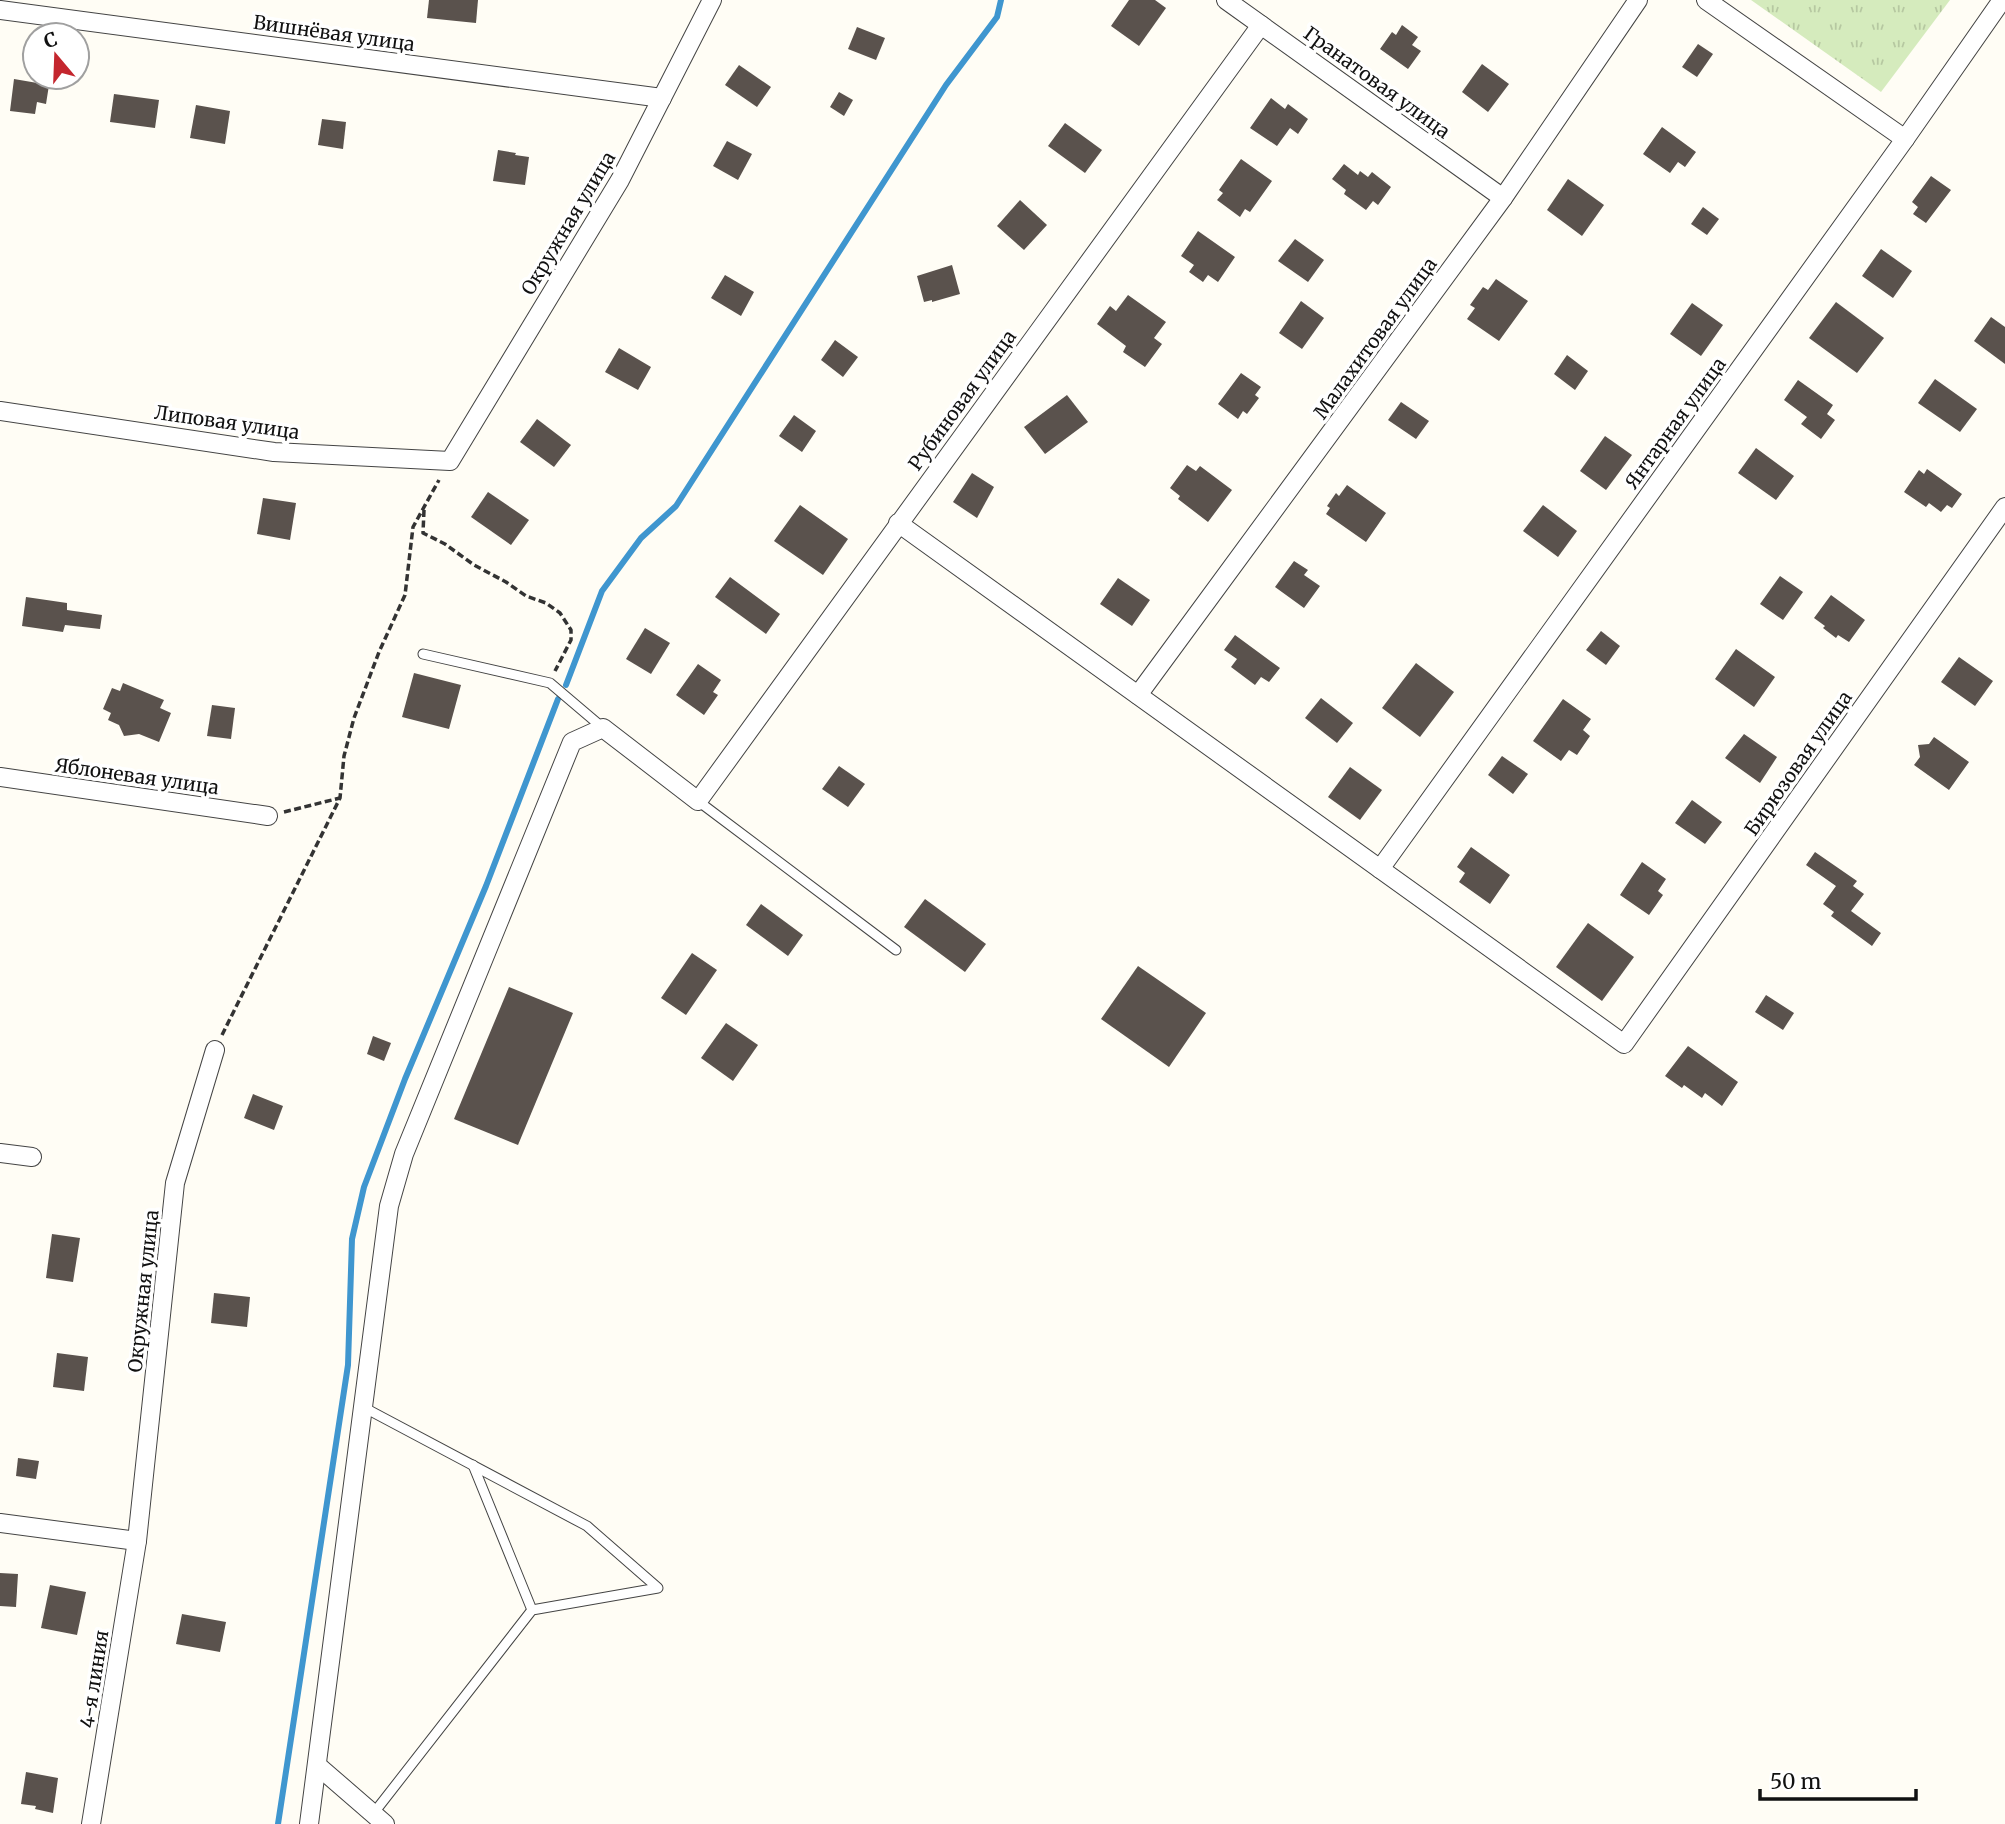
<svg xmlns="http://www.w3.org/2000/svg" width="2005" height="1824" font-family="Merriweather,serif">
<style>
.park{fill:url(#park-tufts)}
.lines{fill:none;stroke-linecap:round;stroke-linejoin:round}
.stream{stroke:#3f96cf;stroke-width:6}
.building{fill:#5a524d}
.service-casing{stroke:#444;stroke-width:11}
.minor-casing{stroke:#444;stroke-width:20}
.path{stroke:#333;stroke-width:3.5;stroke-dasharray:7 3.5;stroke-linecap:butt}
.service{stroke:#fff;stroke-width:9}
.minor{stroke:#fff;stroke-width:18}
.labels{text-anchor:middle;dominant-baseline:central;stroke-width:7;stroke-linejoin:round;paint-order:stroke}
.street-label{font-size:19px;fill:#111;stroke:#fff}
</style>
<defs>
<pattern id="park-tufts" width="24" height="20" patternUnits="userSpaceOnUse" patternTransform="scale(1.75)"><rect width="24" height="20" fill="#d5ebbd"/><path d="M3 7l-1-3M5 7V3M7 7l1-3M15 17l-1-3M17 17v-4M19 17l1-3" fill="none" stroke="#b6c8a1"/></pattern>
</defs>
<rect width="100%" height="100%" fill="#fffdf5"/>
<polygon class="park" points="1751,0 1950,0 1881,92"/>
<g class="lines">
<g class="stream">
<polyline points="566,685 602,591 641,538 676,506 946,85 997,17 1001,0"/>
<polyline points="278,1824 348,1365 352,1239 364,1187 405,1079 486,886 558,699"/>
</g>
</g>
<g class="building">
<polygon points="429,0 478,0 476,23 427,18"/>
<polygon points="1129,0 1155,0 1166,8 1139,46 1111,26"/>
<polygon points="1402,25 1418,37 1412,45 1421,51 1408,69 1380,49 1392,32 1396,35"/>
<polygon points="857,27 885,38 876,60 848,49"/>
<polygon points="1698,44 1713,54 1697,77 1682,67"/>
<polygon points="1482,64 1509,84 1488,112 1462,92"/>
<polygon points="739,65 771,87 757,107 725,85"/>
<polygon points="14,79 49,85 46,104 37,102 35,114 10,111"/>
<polygon points="839,92 853,100 844,116 830,107"/>
<polygon points="114,94 159,100 155,128 110,122"/>
<polygon points="1271,98 1285,109 1288,104 1308,119 1298,134 1290,128 1277,146 1250,128"/>
<polygon points="196,105 230,111 225,144 190,138"/>
<polygon points="322,119 346,122 343,149 318,145"/>
<polygon points="1065,123 1102,150 1085,173 1048,146"/>
<polygon points="1662,127 1696,152 1685,167 1678,162 1670,173 1643,154"/>
<polygon points="727,141 752,154 738,180 713,166"/>
<polygon points="498,150 516,153 515,155 529,157 525,185 493,181"/>
<polygon points="1241,159 1272,181 1250,212 1245,209 1240,217 1217,200 1223,193 1219,190"/>
<polygon points="1344,164 1358,175 1360,171 1368,177 1372,172 1391,187 1378,205 1373,201 1366,210 1344,194 1346,190 1332,179"/>
<polygon points="1931,176 1951,190 1926,223 1913,214 1918,207 1912,202"/>
<polygon points="1568,179 1604,205 1582,236 1547,210"/>
<polygon points="1020,200 1047,225 1024,250 997,226"/>
<polygon points="1703,207 1719,219 1707,235 1691,224"/>
<polygon points="1198,231 1235,257 1218,282 1208,275 1203,282 1189,272 1194,265 1181,256"/>
<polygon points="1295,239 1324,260 1308,282 1278,261"/>
<polygon points="1881,249 1912,271 1893,298 1862,276"/>
<polygon points="952,265 960,294 932,302 932,300 924,302 917,276"/>
<polygon points="725,275 754,292 741,316 711,298"/>
<polygon points="1496,279 1528,301 1499,341 1467,319 1475,308 1470,305 1483,287 1488,290"/>
<polygon points="1128,295 1166,322 1154,338 1162,344 1145,367 1123,352 1126,346 1097,324 1110,306 1116,311"/>
<polygon points="1301,301 1324,318 1302,349 1279,333"/>
<polygon points="1836,302 1884,338 1857,373 1809,338"/>
<polygon points="1692,303 1723,325 1701,356 1670,334"/>
<polygon points="1991,317 2005,327 2005,364 1974,341"/>
<polygon points="835,340 858,357 843,377 821,360"/>
<polygon points="619,348 651,367 638,390 605,372"/>
<polygon points="1567,355 1588,371 1575,390 1554,374"/>
<polygon points="1241,373 1261,387 1255,395 1259,398 1247,414 1243,411 1238,419 1218,404"/>
<polygon points="1935,379 1977,409 1960,432 1918,403"/>
<polygon points="1798,380 1833,405 1827,414 1835,420 1821,439 1801,424 1807,417 1784,400"/>
<polygon points="1067,395 1088,422 1045,454 1024,427"/>
<polygon points="1401,402 1429,421 1416,439 1388,420"/>
<polygon points="794,415 816,431 802,452 779,436"/>
<polygon points="537,419 571,445 554,467 520,442"/>
<polygon points="1605,436 1632,455 1606,490 1580,471"/>
<polygon points="1756,448 1794,476 1776,500 1738,473"/>
<polygon points="1187,465 1196,471 1200,466 1232,490 1208,522 1178,499 1180,496 1170,488"/>
<polygon points="1927,469 1962,494 1952,508 1947,505 1941,512 1929,503 1926,507 1904,492 1919,470 1924,474"/>
<polygon points="972,473 994,487 977,518 953,502"/>
<polygon points="1347,485 1386,513 1366,542 1326,514 1330,508 1327,506 1336,493 1339,496"/>
<polygon points="488,492 529,520 511,545 471,517"/>
<polygon points="263,498 296,503 290,540 257,534"/>
<polygon points="800,505 848,539 823,575 774,541"/>
<polygon points="1543,505 1577,531 1558,557 1523,531"/>
<polygon points="1294,561 1308,570 1304,575 1320,586 1304,608 1275,587"/>
<polygon points="1780,576 1803,592 1783,620 1760,604"/>
<polygon points="730,577 780,614 766,634 715,597"/>
<polygon points="1118,578 1150,600 1132,626 1100,604"/>
<polygon points="1831,595 1865,620 1849,642 1838,635 1836,638 1823,628 1825,626 1814,618"/>
<polygon points="26,597 67,603 67,610 102,615 100,629 65,625 63,632 22,626"/>
<polygon points="645,628 670,643 651,674 626,659"/>
<polygon points="1601,631 1620,646 1606,665 1586,650"/>
<polygon points="1235,635 1280,668 1269,682 1261,677 1255,685 1231,667 1237,659 1224,650"/>
<polygon points="1736,649 1775,677 1754,707 1715,679"/>
<polygon points="1959,657 1993,681 1975,706 1941,682"/>
<polygon points="1416,663 1454,692 1420,737 1382,708"/>
<polygon points="698,664 721,680 713,692 718,695 704,715 676,695"/>
<polygon points="414,673 461,685 449,729 402,717"/>
<polygon points="123,683 164,700 160,708 171,713 159,742 139,734 124,736 119,725 108,720 111,713 103,709 112,688 120,691"/>
<polygon points="1321,698 1353,723 1337,743 1305,718"/>
<polygon points="1563,699 1591,719 1583,730 1590,736 1577,755 1569,750 1561,761 1533,741"/>
<polygon points="212,705 235,708 231,739 207,736"/>
<polygon points="1744,734 1777,757 1760,783 1725,758"/>
<polygon points="1934,737 1969,762 1949,790 1914,765 1920,757 1918,745 1929,744"/>
<polygon points="1502,756 1528,774 1513,794 1488,775"/>
<polygon points="839,766 865,784 848,807 822,789"/>
<polygon points="1350,767 1382,790 1360,820 1328,797"/>
<polygon points="1692,800 1722,822 1705,844 1675,823"/>
<polygon points="1471,847 1510,875 1490,904 1459,882 1465,873 1457,867"/>
<polygon points="1815,852 1857,881 1853,886 1864,894 1851,911 1881,933 1872,946 1831,916 1834,912 1823,904 1836,886 1806,865"/>
<polygon points="1642,862 1666,879 1658,891 1663,895 1649,915 1620,895"/>
<polygon points="925,899 986,944 965,972 904,927"/>
<polygon points="761,904 803,935 788,956 746,925"/>
<polygon points="1588,923 1634,957 1602,1001 1556,967"/>
<polygon points="692,953 717,970 686,1015 661,998"/>
<polygon points="1138,966 1206,1013 1169,1067 1101,1019"/>
<polygon points="509,987 573,1013 518,1145 454,1119"/>
<polygon points="1766,995 1794,1013 1783,1030 1755,1012"/>
<polygon points="726,1023 758,1045 733,1081 701,1058"/>
<polygon points="373,1036 391,1043 384,1061 367,1054"/>
<polygon points="1688,1046 1738,1082 1722,1106 1705,1093 1702,1098 1684,1085 1682,1088 1665,1076"/>
<polygon points="253,1094 283,1106 274,1130 244,1118"/>
<polygon points="52,1234 80,1238 73,1282 46,1278"/>
<polygon points="214,1293 250,1297 247,1327 211,1323"/>
<polygon points="57,1353 88,1357 84,1391 53,1387"/>
<polygon points="18,1458 39,1461 36,1479 16,1476"/>
<polygon points="0,1573 18,1574 16,1607 0,1606"/>
<polygon points="50,1585 86,1592 77,1635 41,1628"/>
<polygon points="182,1614 226,1622 220,1652 176,1644"/>
<polygon points="26,1772 58,1778 53,1813 35,1809 36,1806 21,1804"/>
</g>
<g class="lines">
<g class="service-casing">
<g id="service">
<polyline points="423,654 550,683 603,728"/>
<polyline points="698,801 896,950"/>
<polyline points="363,1407 587,1526 658,1588 532,1610 373,1814"/>
<polyline points="473,1465 532,1610"/>
</g>
</g>
<g class="minor-casing">
<g id="minor">
<polyline points="1226,0 1503,198"/>
<polyline points="1706,0 1905,139"/>
<polyline points="0,10 662,98"/>
<polyline points="0,411 274,452 450,461 620,180 712,0"/>
<polyline points="898,523 1624,1044 2005,507"/>
<polyline points="1138,695 1503,198 1638,0"/>
<polyline points="0,777 268,816"/>
<polyline points="1380,869 1905,139 2002,0"/>
<polyline points="0,1153 32,1157"/>
<polyline points="0,1523 137,1541"/>
<polyline points="318,1766 385,1824"/>
<polyline points="91,1824 137,1541 175,1183 215,1050"/>
<polyline points="309,1824 389,1206 404,1154 572,742 603,728 698,801 1261,25"/>
</g>
</g>
<g class="path">
<polyline points="424,510 423,533 445,544 474,565 506,582 526,596 546,603 560,613 571,630 571,640 555,671"/>
<polyline points="284,812 340,798"/>
<polyline points="222,1035 340,798 344,756 354,718 379,652 405,595 413,527 439,480"/>
</g>
<use href="#service" class="service"/>
<use href="#minor" class="minor"/>
</g>
<g class="labels">
<g class="street-label">
<text transform="translate(334 33) rotate(8)">Вишнёвая улица</text>
<text transform="translate(1377 82) rotate(36)">Гранатовая улица</text>
<text transform="translate(568 223) rotate(-59)">Окружная улица</text>
<text transform="translate(1375 338) rotate(-54)">Малахитовая улица</text>
<text transform="translate(962 400) rotate(-54)">Рубиновая улица</text>
<text transform="translate(227 422) rotate(8)">Липовая улица</text>
<text transform="translate(1675 423) rotate(-54)">Янтарная улица</text>
<text transform="translate(1798 763) rotate(-55)">Бирюзовая улица</text>
<text transform="translate(137 776) rotate(8)">Яблоневая улица</text>
<text transform="translate(143 1291) rotate(-84)">Окружная улица</text>
<text transform="translate(94 1679) rotate(-81)">4-я линия</text>
</g>
</g>
<g transform="translate(56 56) rotate(341)"><circle r="33" fill="#ffffff" stroke="#a0a0a0" stroke-width="2"/>
<path d="M0-5L12 26L0 18L-12 26Z" fill="#c4262e"/>
<text y="-10" font-size="19" font-weight="bold" text-anchor="middle" fill="#111111">С</text>
</g>
<path d="M1760 1789v10h156v-10" fill="none" stroke="#111111" stroke-width="3.5"/>
<text x="1770" y="1789" font-size="21" fill="#111111" stroke="#ffffff" stroke-width="5" paint-order="stroke">50 m</text>
</svg>
